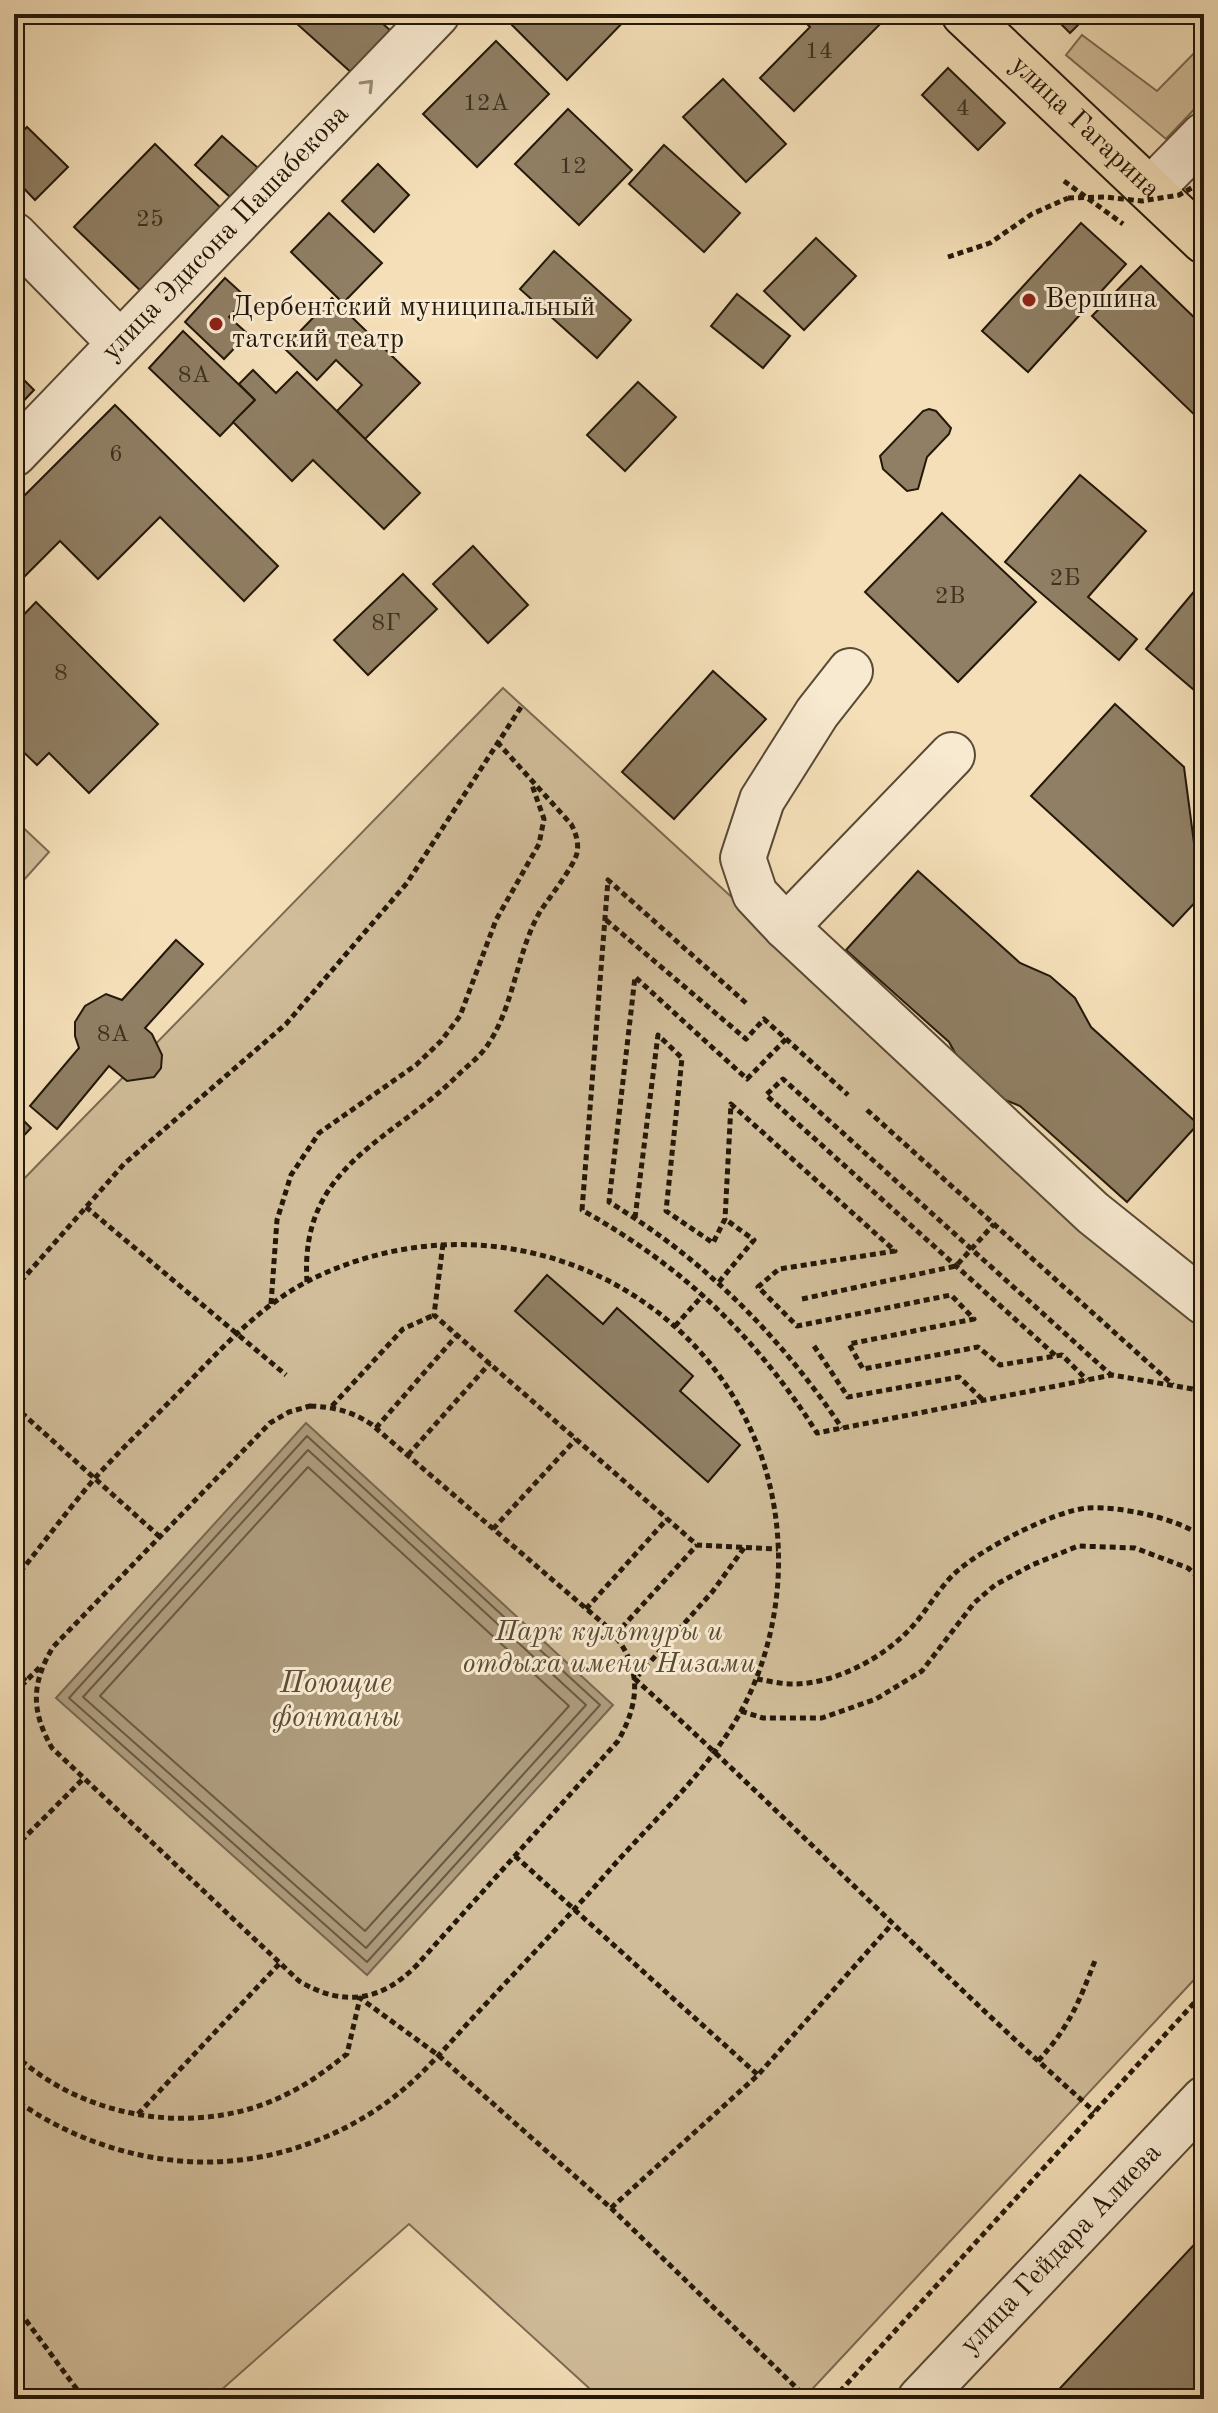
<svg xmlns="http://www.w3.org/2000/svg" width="1218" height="2413" font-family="'Old Standard TT',serif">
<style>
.green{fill:#d1bd9a;stroke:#7a6a52;stroke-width:2}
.water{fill:#ad9b7c;stroke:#76674e;stroke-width:2}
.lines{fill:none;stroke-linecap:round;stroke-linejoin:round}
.shore{stroke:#685a42;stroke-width:2}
.building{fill:#907f64;stroke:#241809;stroke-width:2}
.minor-casing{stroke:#584a35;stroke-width:48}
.major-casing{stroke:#241809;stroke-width:48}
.path{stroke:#241809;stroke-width:5;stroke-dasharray:6 4;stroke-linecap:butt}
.minor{stroke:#f8ead1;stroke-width:44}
.major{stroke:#f4dfb8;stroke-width:44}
.path-bridge{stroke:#241809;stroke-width:5;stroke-dasharray:6 4;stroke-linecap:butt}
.oneway{stroke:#998c77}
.poi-dot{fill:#8f2418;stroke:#f8ead1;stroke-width:3}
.labels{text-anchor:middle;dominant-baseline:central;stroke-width:6;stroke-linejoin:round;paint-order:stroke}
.number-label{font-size:24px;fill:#3f3220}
.street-label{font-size:28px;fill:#241809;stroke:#f8ead1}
.poi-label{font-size:28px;fill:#241809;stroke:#f8ead1;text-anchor:start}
.park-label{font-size:28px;font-style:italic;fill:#584a34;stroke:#f8ead1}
.water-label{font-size:30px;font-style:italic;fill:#5b4c37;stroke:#f8ead1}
</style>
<rect width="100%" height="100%" fill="#f4dfb8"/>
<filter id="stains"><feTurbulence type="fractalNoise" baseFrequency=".0025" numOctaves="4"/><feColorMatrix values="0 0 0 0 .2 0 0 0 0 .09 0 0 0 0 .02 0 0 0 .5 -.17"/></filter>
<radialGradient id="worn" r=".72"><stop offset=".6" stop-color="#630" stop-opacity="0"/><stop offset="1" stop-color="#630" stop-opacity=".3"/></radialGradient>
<g class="green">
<polygon points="1082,35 1157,91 1204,43 1204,99 1166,139 1066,55"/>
<polygon points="503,688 1204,1329 1204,1969 803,2399 601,2399 409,2224 211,2399 14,2399 14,1189"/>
<polygon points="14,819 49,852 14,891"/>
</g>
<polygon class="water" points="306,1423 613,1705 367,1975 56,1698"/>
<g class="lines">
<g class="shore">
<polygon points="307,1436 600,1705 367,1962 69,1698"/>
<polygon points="308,1450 586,1705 366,1948 83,1697"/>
<polygon points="308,1467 569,1706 365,1931 100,1696"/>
</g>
</g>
<g class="building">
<polygon points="304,14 372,14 391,31 353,74 296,23"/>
<polygon points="501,14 631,14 567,80"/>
<polygon points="797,14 890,14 794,111 760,78 810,27"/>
<polygon points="1051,14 1089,14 1070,33"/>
<polygon points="496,41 549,94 477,167 423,114"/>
<polygon points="948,68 1005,123 978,150 922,95"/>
<polygon points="723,79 786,144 746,182 683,117"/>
<polygon points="568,109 632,170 579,225 515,164"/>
<polygon points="27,127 68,167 35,200 14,178 14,140"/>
<polygon points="222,136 258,168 231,198 195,165"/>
<polygon points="155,144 225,212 145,295 74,227"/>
<polygon points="664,145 740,213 704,252 629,184"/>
<polygon points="378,164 409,195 374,232 342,201"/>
<polygon points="329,213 382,263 343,303 291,252"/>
<polygon points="1081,223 1126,264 1028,372 982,331"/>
<polygon points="816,238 856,276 804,330 764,291"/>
<polygon points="554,251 631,320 597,358 520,289"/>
<polygon points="1141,266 1204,327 1204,424 1092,316"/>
<polygon points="225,278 247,298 229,317 248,334 224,359 185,322"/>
<polygon points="737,294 790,336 763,368 711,326"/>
<polygon points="332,298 420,383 365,439 337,411 362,385 336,360 317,380 284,348"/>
<polygon points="183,331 255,400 220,436 149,368"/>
<polygon points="14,370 34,390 14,411"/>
<polygon points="253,370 276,393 297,372 420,493 384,529 313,460 292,481 233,422 255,400 239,384"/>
<polygon points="638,382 676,417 625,471 587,435"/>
<polygon points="115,405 278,566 244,601 160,517 98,579 60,541 21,580 14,573 14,506"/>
<polygon points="929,409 936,411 951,428 949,434 927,457 918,489 907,491 883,469 880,456 923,411"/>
<polygon points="1080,475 1146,531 1088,597 1137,639 1119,660 1005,562"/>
<polygon points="942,513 1036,602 958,682 865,592"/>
<polygon points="473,546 528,605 488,643 433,584"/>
<polygon points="403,574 437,609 368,675 334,640"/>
<polygon points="1202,582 1204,692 1201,696 1146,649"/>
<polygon points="36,602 158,724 89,793 49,753 37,765 14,743 14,625"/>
<polygon points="713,671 766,719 674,819 622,772"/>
<polygon points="1115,704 1184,767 1201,896 1173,926 1031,796"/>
<polygon points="918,871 1020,963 1050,976 1075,998 1091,1027 1198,1124 1127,1202 1020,1106 990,1094 965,1071 949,1042 846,950"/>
<polygon points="176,940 203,964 145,1028 152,1034 162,1055 161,1068 154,1077 127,1081 109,1066 57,1129 30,1106 79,1048 75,1036 75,1022 85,1006 106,994 122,1000"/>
<polygon points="14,1111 31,1128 14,1146"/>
<polygon points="547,1275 603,1324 617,1308 693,1376 680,1391 740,1445 708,1482 515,1311"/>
<polygon points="1204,2234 1204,2379 1186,2399 1050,2399"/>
</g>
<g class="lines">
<g class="minor-casing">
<g id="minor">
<polyline points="1156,184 1204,135"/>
<polyline points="14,235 119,342"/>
<path id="s1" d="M14,454L437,14"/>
<polyline points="952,755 786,927 1093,1213 1204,1302"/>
<polyline points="786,927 755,894 743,858 762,800 817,713 850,671"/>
<path id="s2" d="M920,2399L1204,2099"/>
</g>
</g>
<g class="major-casing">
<g id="major">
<path id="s3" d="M964,14L1204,241"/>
</g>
</g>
<g class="path">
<polyline points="1064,181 1123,224"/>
<polyline points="948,257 990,243 1032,214 1068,198"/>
<polyline points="14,856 14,858"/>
<polyline points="606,920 746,1039 764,1019 848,1095"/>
<path d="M746,1003L608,880L582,1210C683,1267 755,1335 817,1433L1112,1375L1204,1391"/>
<path d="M786,1039L747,1079L635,977L609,1202C705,1260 780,1336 842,1428"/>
<polyline points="867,1110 1173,1385"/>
<polyline points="86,1207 286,1375"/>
<polyline points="635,1218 658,1035 682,1058 666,1211 713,1243 725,1219 731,1104 895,1251 779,1269 758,1287 797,1326 951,1295 974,1319 849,1344 863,1369 978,1347 1000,1365 1062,1355 1087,1380"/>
<polyline points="443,1244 434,1315 697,1545 778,1549"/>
<path d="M307,1282C299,1164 394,1141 461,1072C470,1064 480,1056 487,1046C515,1005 516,952 541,910C550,897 574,866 577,853C579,843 576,833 571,824L498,743"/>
<polyline points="719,1282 754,1240 725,1219"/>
<polyline points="14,1289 124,1164 286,1024 407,883 523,704"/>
<polyline points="802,1299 956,1266 994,1224"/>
<polyline points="271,1304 277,1220 291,1175 319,1133 416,1065 441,1041 460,1016 496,920 539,844 544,819 532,785"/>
<polyline points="675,1326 704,1294"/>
<polyline points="814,1346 848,1397 959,1377 983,1400"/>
<polyline points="1055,1355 766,1095 783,1079 1111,1375"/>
<polyline points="14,1406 160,1537"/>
<path d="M310,1406C334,1407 351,1411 371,1424L604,1624C641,1660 643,1697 618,1741L416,1966C380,2002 343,2007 299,1981L52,1748C31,1711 31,1684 53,1647L270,1423L289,1412Z"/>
<polyline points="332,1406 403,1329 434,1315"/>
<polyline points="376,1428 457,1335"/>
<polyline points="408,1455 490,1363"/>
<polyline points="493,1529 576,1439"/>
<path d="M744,1548L713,1591L635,1679C792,1820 937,1973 1095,2112"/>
<path d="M14,1580C41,1546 67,1511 95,1478C124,1446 156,1416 186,1385C224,1346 261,1305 310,1280C532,1170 792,1329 778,1580C775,1627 762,1674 739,1715C707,1771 657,1817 614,1865C571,1914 526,1961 481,2009C459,2032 438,2058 414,2080C385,2107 350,2128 313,2142C212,2181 101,2161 14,2099"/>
<polyline points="586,1609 667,1519"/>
<polyline points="615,1635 697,1545"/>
<polyline points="14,1670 26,1681"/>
<path d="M757,1679C768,1681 781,1684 793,1684C835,1684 883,1658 911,1628C926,1612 937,1591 953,1575C977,1551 1053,1511 1087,1508C1119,1506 1179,1518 1204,1538"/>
<polyline points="14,1693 41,1666"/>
<polyline points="741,1711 763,1718 822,1718 876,1699 922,1671 974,1603 995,1585 1032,1565 1078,1546 1135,1548 1188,1568 1204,1582"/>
<polyline points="14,1848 84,1778"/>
<polyline points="515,1856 758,2075"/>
<path d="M14,2054C86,2121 203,2139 291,2092C311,2082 329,2068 347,2054L360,1998L438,2055L611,2208L808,2399"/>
<path d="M1038,2061C1070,2026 1079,2002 1096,1958"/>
<polyline points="14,2080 26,2065"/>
<polyline points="138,2114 280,1963"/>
<polyline points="611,2208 758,2075 892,1924"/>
<polyline points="14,2304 84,2399"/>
<polyline points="833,2399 1204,1992"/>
</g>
<use href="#minor" class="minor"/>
<use href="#major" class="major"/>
<polyline class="path-bridge" points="1068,198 1105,197 1142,201 1179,195 1204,181"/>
</g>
<defs><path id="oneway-chevron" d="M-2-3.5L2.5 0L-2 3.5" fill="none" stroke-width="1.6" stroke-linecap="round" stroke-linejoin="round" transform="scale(2)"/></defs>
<use class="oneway" href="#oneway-chevron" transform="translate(368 85) rotate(-46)"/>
<g class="poi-dot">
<circle cx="1029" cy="300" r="8"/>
<circle cx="216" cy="324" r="8"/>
</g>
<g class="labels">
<g class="number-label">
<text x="819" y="52">14</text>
<text x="486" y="104">12А</text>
<text x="963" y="109">4</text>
<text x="573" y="167">12</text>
<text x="150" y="220">25</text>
<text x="194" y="376">8А</text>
<text x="116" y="455">6</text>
<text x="1065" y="579">2Б</text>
<text x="950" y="597">2В</text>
<text x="386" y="624">8Г</text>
<text x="61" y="674">8</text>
<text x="113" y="1035">8А</text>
</g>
<g class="street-label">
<text stroke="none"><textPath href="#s3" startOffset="166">улица Гагарина</textPath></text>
<text stroke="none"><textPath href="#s1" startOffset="306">улица Эдисона Пашабекова</textPath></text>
<text stroke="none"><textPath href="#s2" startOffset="206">улица Гейдара Алиева</textPath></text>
</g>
<g class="poi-label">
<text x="1045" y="300">Вершина</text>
<text x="232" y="308">Дербентский муниципальный<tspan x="232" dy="32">татский театр</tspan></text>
</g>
<g class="park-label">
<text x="609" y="1633">Парк культуры и<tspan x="609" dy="32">отдыха имени Низами</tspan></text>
</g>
<g class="water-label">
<text x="336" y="1684">Поющие<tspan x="336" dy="34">фонтаны</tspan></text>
</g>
</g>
<rect width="1218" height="2413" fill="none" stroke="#f4dfb8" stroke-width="48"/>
<rect x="16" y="16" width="1186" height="2381" fill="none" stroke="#241809" stroke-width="4"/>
<rect x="24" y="24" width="1170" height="2365" fill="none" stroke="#241809" stroke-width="2"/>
<rect width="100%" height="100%" filter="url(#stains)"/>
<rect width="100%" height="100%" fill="url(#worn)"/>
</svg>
